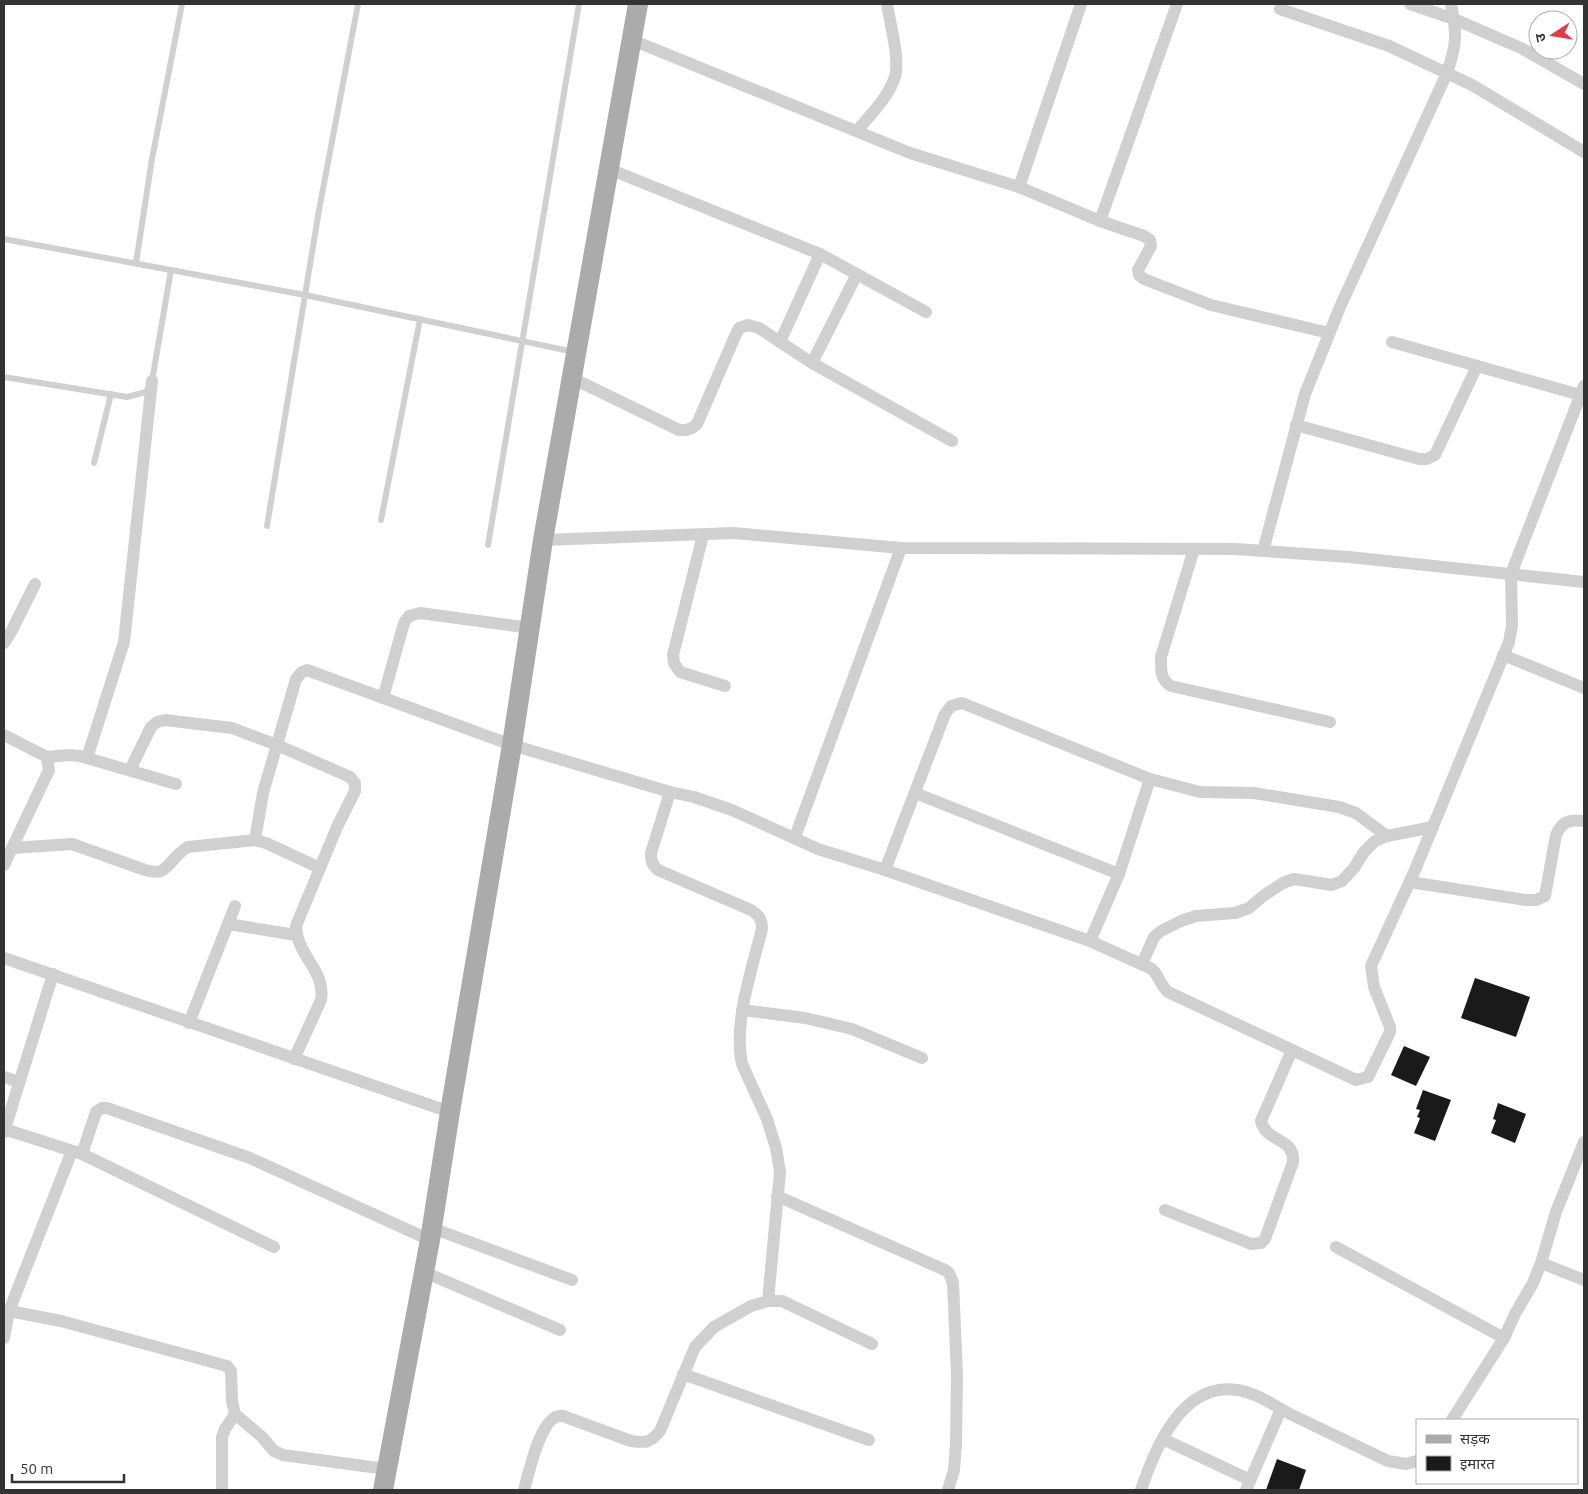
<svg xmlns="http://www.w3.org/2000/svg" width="1588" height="1494" font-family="Ubuntu,'Noto Sans Devanagari',sans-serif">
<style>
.building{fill:#1a1a1a}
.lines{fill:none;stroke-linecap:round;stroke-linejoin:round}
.service{stroke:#d0d0d0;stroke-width:6}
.minor{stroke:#d0d0d0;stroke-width:12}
.primary{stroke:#ababab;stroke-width:20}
</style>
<rect width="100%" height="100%" fill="#fff"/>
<g class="building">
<polygon points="1475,978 1530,997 1516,1037 1461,1018"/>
<polygon points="1404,1046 1430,1057 1416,1086 1391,1075"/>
<polygon points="1423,1090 1451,1100 1435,1141 1414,1133 1420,1118 1417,1117 1420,1110 1416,1109"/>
<polygon points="1498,1103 1526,1114 1515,1143 1491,1133 1496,1120 1493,1119"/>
<polygon points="1277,1459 1306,1470 1299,1490 1266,1490"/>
</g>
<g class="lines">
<g class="service">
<polyline points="4,239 305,295 574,352"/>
<polyline points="136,263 152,159 182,4"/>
<polyline points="4,377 127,397 146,392 152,381 171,270"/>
<polyline points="94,463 111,394"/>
<polyline points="381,520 420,319"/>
<polyline points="267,526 319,210 358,4"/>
<polyline points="488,545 579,4"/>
</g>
<g class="minor">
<polyline points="1410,4 1454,19 1521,48 1584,84"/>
<polyline points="1280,9 1389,46 1472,85 1584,152"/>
<polyline points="632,40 910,153 1019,187 1100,221 1144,236 1150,240 1151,246 1138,270 1139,275 1144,279 1211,305 1329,333"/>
<path d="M857,131C870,115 888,98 895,77C900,58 890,24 887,4"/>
<polyline points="609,169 820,254 926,312"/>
<polyline points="1019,187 1081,4"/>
<polyline points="1100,221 1177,4"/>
<polyline points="780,342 820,254"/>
<polyline points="1392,342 1584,396"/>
<polyline points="812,363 857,274"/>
<polyline points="572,378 679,430 686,430 692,428 697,424 736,334 739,328 748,325 759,328 812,363 952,441"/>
<polyline points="1296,425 1419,459 1427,459 1435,455 1477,366"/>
<polyline points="703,535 673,655 674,663 680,672 725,686"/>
<polyline points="543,540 734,533 901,548 1236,549 1349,557 1584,582"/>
<path d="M1194,549L1161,657C1161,670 1160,679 1171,686L1330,722"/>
<path d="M1263,551L1305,394L1340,307L1447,73C1457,43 1457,35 1451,4"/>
<polyline points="4,643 12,630 35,584"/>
<polyline points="1503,655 1584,688"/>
<polyline points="383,698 404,623 409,616 420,613 530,628"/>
<polyline points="4,735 47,757 49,770 4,865"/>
<polyline points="47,757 69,755 80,756 176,784"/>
<polyline points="87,758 124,642 152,381"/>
<path d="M130,770L151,727L157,722L165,720L232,728L277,745L350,777L355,783V791L337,827L296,926C297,957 326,970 321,1000L294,1059"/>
<path d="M670,792L651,853C651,861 652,865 658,870L751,910C759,915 762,919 762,929C752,969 733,1024 742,1064L767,1119L776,1148L780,1172L768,1301"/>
<polyline points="915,793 1119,874"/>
<polyline points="795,837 901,548"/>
<path d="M255,840L263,793L296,679L302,672L307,670L512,745L670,792L694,797L732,810L818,849L885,870L1090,941L1152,969C1159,976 1161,986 1168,992L1356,1080L1368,1077L1390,1032V1027L1374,987L1371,966L1415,870L1509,642L1512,626L1511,574L1584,386"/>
<path d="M12,848L72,844L145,870C149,871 156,873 161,871C170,867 176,853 188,847L255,840L266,843L320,868"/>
<polyline points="885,870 945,714 951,706 962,703 1150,779 1200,792 1254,793 1339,807 1356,813 1387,836"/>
<path d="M1410,882L1526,900H1536L1545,896L1556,835C1562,821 1570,819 1584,821"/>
<polyline points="228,924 296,935"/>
<polyline points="1090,941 1119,874 1150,779"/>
<polyline points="4,958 450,1112"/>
<polyline points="1142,964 1154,937 1161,931 1181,921 1196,916 1235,913 1249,908 1263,896 1283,883 1294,879 1332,885 1342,881 1354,868 1364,852 1375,841 1387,836 1433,827"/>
<polyline points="742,1010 805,1018 852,1029 922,1058"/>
<polyline points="189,1023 235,906"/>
<polyline points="4,1077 19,1082"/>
<polyline points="4,1129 82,1154 274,1247"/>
<polyline points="4,1132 53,974"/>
<polyline points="82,1154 96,1112 102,1108 107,1108 250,1158 430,1240"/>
<polyline points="777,1196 945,1270 949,1273 953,1283 957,1375 956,1444 954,1470 948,1490"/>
<path d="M1165,1210L1251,1244L1261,1243L1265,1239L1293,1162C1295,1137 1267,1144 1261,1121L1292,1050"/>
<polyline points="432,1228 572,1280"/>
<polyline points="1336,1247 1504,1338"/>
<polyline points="1541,1263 1584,1280"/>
<polyline points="424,1272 560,1330"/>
<polyline points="4,1310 61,1321 227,1366 231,1371 232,1401 235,1414 262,1437 274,1451 283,1455 386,1469"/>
<polyline points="4,1338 9,1311 72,1151"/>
<polyline points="683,1374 869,1440"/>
<polyline points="1452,1420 1504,1338 1515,1314 1533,1283 1541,1263 1556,1212 1584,1142"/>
<polyline points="1163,1439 1250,1480"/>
<polyline points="222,1490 222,1437 225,1429 235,1414"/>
<path d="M524,1490C529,1473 541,1412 563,1416L631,1441C646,1443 650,1443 660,1431L695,1347L714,1327L751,1306L768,1301H782L872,1344"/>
<path d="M1141,1490C1155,1448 1182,1382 1237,1390C1258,1393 1274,1406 1292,1415C1324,1430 1356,1446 1388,1461L1406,1464L1417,1461"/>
<polyline points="1246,1490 1281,1409"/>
</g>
<polyline class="primary" points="383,1490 430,1240 450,1112 512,745 543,540 638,4"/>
</g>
<rect width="1588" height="1494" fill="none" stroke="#333333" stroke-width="10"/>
<rect x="1416" y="1419" width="162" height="65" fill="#ffffff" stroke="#adadad"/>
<rect x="1426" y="1435" width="25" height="8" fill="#ababab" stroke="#adadad"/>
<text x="1460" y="1444" font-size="15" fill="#333333">सड़क</text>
<rect x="1426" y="1456" width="25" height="15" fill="#1a1a1a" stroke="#adadad"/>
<text x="1460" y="1469" font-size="15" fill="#333333">इमारत</text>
<g transform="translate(1553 35) rotate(258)"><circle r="24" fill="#ffffff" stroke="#adadad"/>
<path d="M0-4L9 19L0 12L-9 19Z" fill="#e63946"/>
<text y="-8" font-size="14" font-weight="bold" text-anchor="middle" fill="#333333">उ</text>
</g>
<path d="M12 1474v8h112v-8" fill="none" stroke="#333333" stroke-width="2.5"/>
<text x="20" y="1474" font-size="15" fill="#333333" stroke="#ffffff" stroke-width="4" paint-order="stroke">50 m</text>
</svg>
